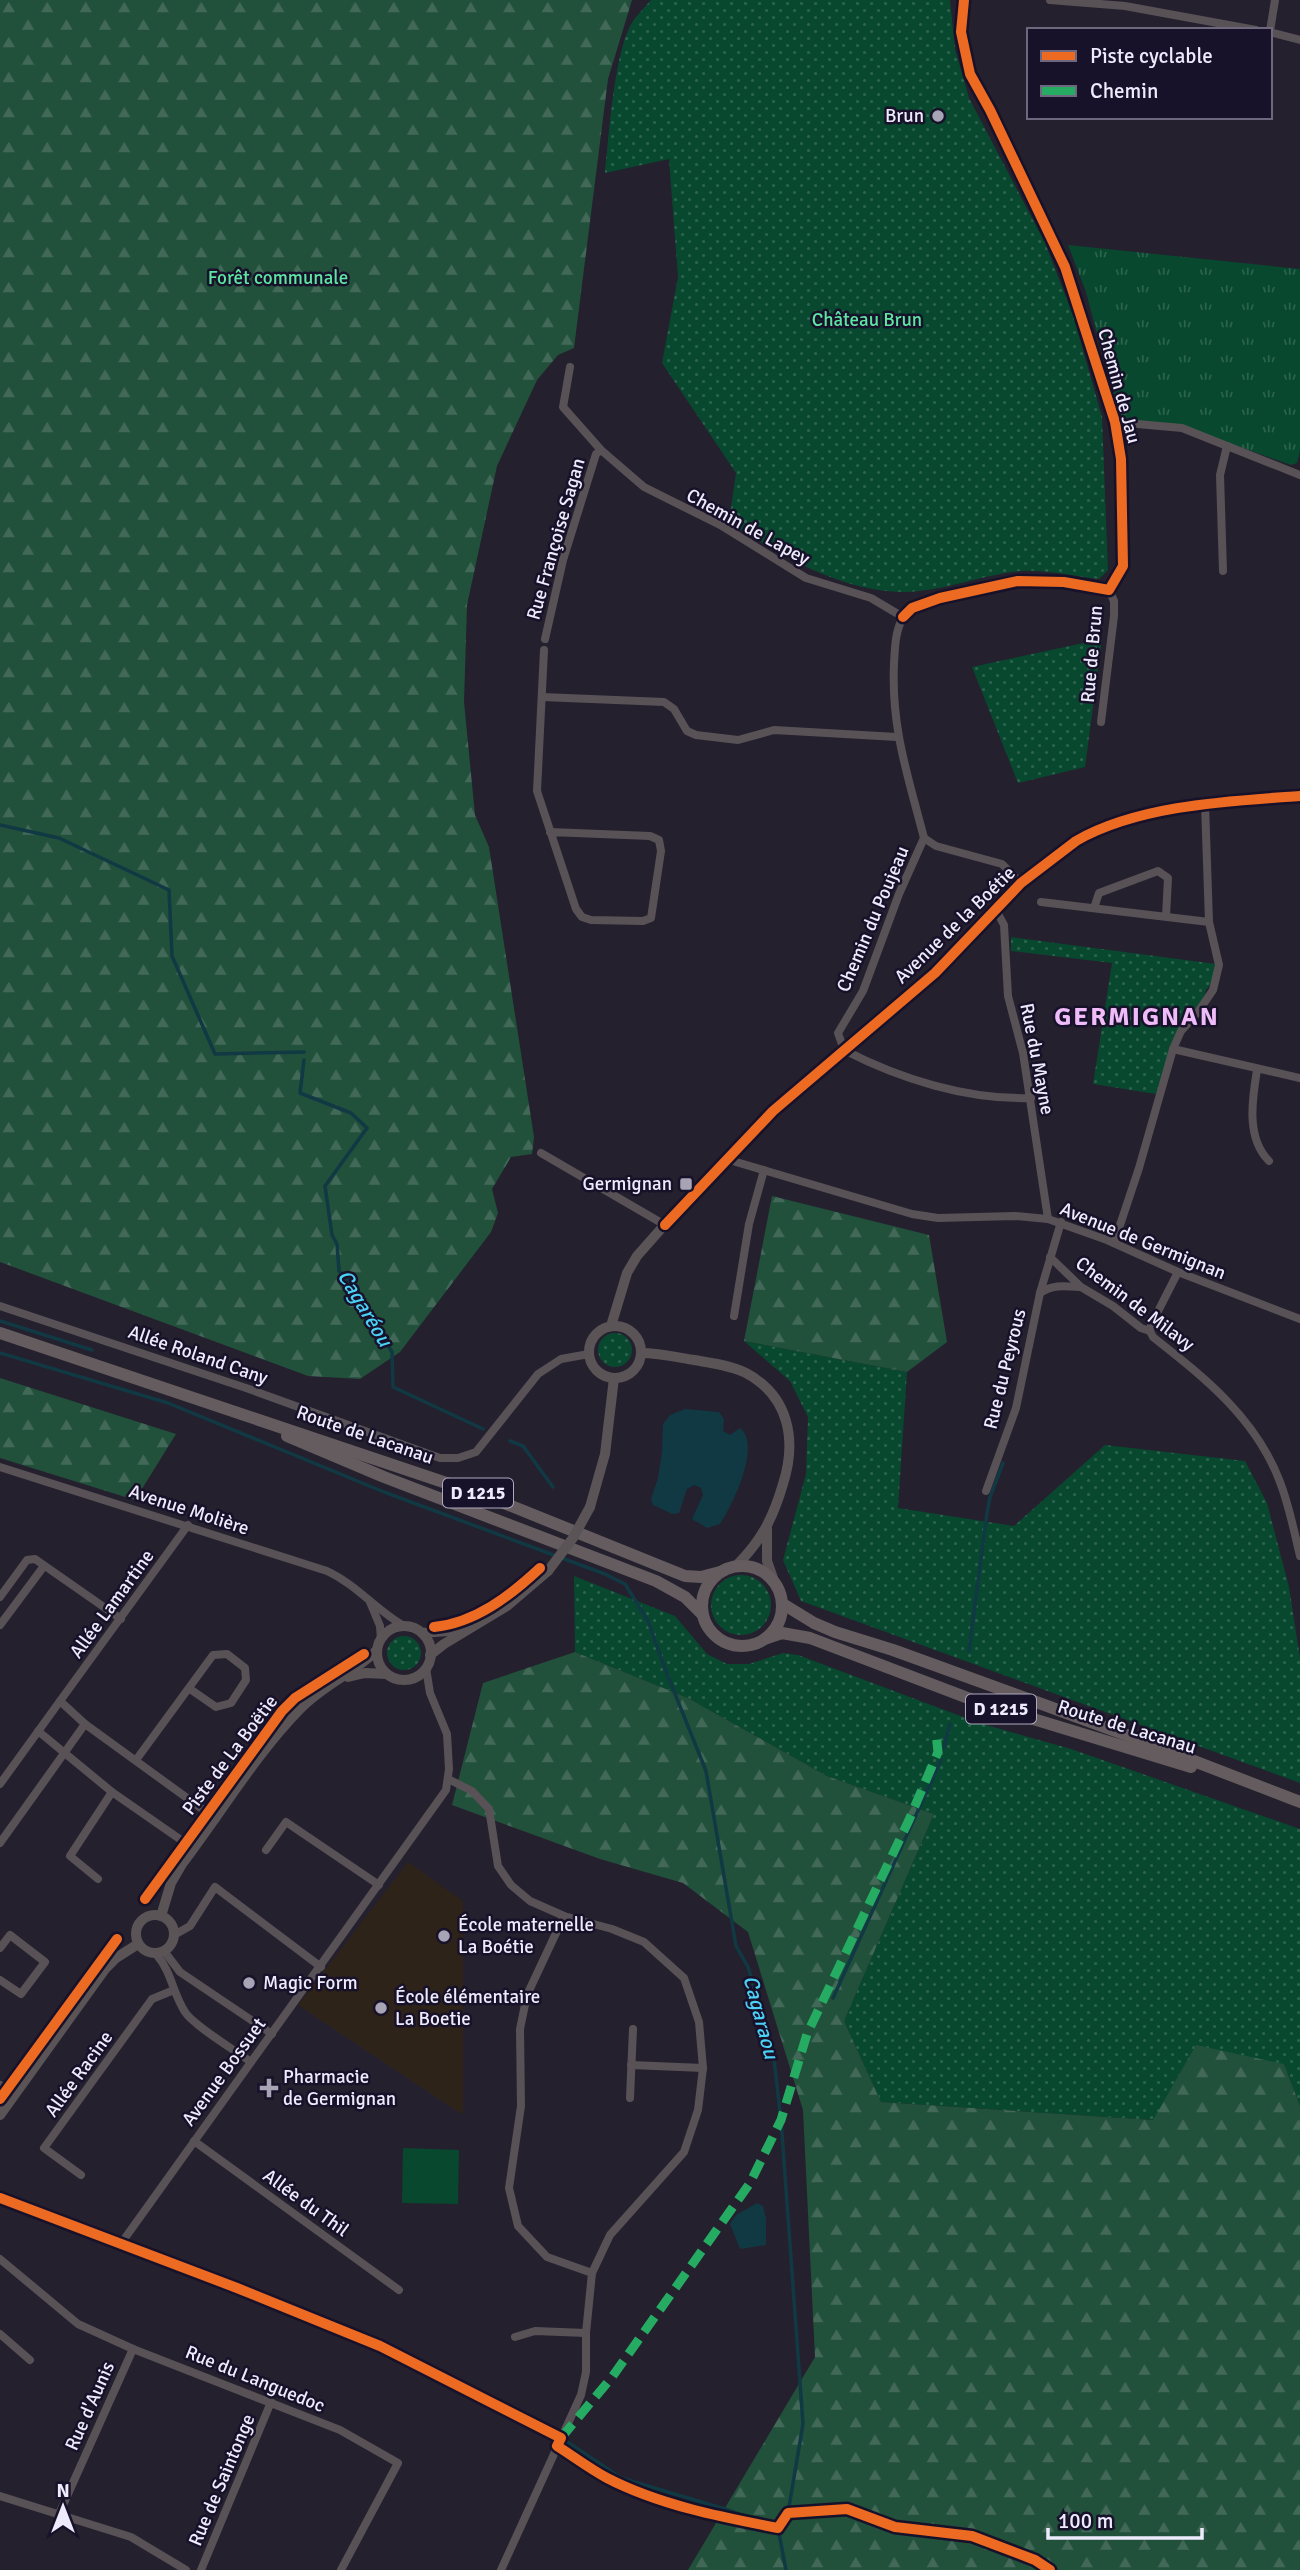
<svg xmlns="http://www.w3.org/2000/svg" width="1300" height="2570" font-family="Signika,sans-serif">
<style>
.education{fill:#2e2319}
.grass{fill:url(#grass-dots)}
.forest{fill:url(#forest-firs)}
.park{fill:url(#park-tufts)}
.pitch{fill:#07482f}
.water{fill:#113944}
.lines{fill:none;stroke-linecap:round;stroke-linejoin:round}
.stream{stroke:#113944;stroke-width:3.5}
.street{stroke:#585256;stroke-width:8}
.secondary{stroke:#5b5457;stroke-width:10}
.primary{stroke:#645c5e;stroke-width:12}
.secondary-bridge{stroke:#5b5457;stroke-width:10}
.quiet{stroke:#26ab63;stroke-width:9;stroke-dasharray:18 9;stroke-linecap:butt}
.cycleway-casing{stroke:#18112a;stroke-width:15}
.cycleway{stroke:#ed6a23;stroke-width:10}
.poi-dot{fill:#a7a4b5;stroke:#18112a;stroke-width:2.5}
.labels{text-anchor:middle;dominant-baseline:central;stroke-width:5;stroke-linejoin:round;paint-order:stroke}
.shield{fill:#18112a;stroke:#aeaabe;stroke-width:2}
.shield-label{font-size:18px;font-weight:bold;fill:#eeebfd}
.poi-label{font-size:19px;fill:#eeebfd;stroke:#18112a;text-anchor:start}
.park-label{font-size:19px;fill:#5ce6a2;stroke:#18112a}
.street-label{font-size:19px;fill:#eeebfd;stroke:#18112a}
.water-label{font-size:21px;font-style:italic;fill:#4ad1f5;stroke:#18112a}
.district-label{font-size:26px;font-weight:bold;letter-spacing:2px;fill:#efbbf8;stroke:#18112a}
</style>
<defs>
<pattern id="grass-dots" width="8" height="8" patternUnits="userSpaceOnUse" patternTransform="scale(1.75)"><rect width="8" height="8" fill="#07482f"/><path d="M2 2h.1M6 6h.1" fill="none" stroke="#2b634e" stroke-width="1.8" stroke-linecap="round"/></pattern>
<pattern id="forest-firs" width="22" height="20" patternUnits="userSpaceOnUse" patternTransform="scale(1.75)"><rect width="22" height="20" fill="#21503b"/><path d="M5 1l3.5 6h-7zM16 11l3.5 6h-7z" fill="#426958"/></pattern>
<pattern id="park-tufts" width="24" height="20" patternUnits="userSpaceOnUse" patternTransform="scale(1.75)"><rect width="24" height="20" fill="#07482f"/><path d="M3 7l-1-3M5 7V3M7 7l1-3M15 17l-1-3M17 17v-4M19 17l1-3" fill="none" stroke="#2b634e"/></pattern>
</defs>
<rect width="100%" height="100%" fill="#24202e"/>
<polygon class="education" points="408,1862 463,1901 463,2115 298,2005"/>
<g class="grass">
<path d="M651,0H950L955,49L969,98L1045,243L1073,315L1102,417L1108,570L1099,579C1074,576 1045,569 1020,571C981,575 944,591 905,592C842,592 779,555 729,522L736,473L662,363L678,277L669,159L605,173C609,137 614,50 633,21C638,14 645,7 651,0Z"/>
<polygon points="1102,639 1085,767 1018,783 972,667"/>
<polygon points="1011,937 1216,964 1216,977 1206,990 1200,1009 1170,1049 1156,1094 1093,1084 1112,963 1011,951"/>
<circle cx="615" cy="1350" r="17"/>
<polygon points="744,1341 907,1372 898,1508 1014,1526 1105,1445 1245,1461 1267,1503 1289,1587 1300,1658 1300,1783 801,1601 783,1560 806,1474 808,1417 790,1381"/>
<circle cx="741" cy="1605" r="30"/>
<polygon points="574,1576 675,1616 707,1654 727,1664 749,1664 783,1653 798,1655 979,1723 1071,1749 1300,1829 1300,2106 1284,2064 1153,2120 881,2102 844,2021 934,1814 827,1776 688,1698 575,1652"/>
<circle cx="404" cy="1653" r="17"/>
</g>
<g class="forest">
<polygon points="0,0 632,0 608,79 574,348 558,355 537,380 497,466 467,605 464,702 475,815 489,847 534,1137 532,1154 511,1157 492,1189 498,1213 491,1232 400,1352 360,1379 308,1376 0,1262"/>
<polygon points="772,1196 929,1235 947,1342 907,1372 744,1341"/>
<polygon points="0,1378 176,1434 135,1500 0,1458"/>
<polygon points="575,1652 688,1698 827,1776 934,1814 844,2021 881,2102 1153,2120 1196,2045 1284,2064 1300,2106 1300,2570 688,2570 815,2357 803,2110 748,1932 683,1883 600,1859 452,1805 483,1683"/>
</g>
<polygon class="park" points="1068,245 1300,269 1300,451 1297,463 1291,465 1181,426 1119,418 1086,292"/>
<polygon class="pitch" points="403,2148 459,2150 458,2204 402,2203"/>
<g class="water">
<path d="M685,1409L719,1412L724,1419L723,1431L730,1435L740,1428C762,1445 732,1506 720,1524L707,1528L692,1519L703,1495L701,1488L694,1485L687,1489L679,1513L672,1514L653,1505L651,1499L658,1478L662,1452L663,1424L670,1415Z"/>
<polygon points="757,2203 763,2206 766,2219 766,2245 740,2249 730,2224 736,2215"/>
</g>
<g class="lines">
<g class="stream">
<polyline points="0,825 59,838 169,890 172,956 215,1054 304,1052"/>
<polyline points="304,1060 300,1093 351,1113 367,1128 325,1186 332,1235 337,1244 339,1271 349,1281 392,1352 393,1387 483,1429"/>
<polyline points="0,1321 92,1350"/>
<polyline points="0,1353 168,1403 384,1492 605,1574 625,1584 648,1621 667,1674 706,1771 736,1946 748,1967 773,2051 781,2120 803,2424 788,2513"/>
<polyline points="510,1441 523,1446 553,1487"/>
<polyline points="969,1651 987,1513 990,1497 1003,1463"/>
<polyline points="944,1748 950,1724"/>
<polyline points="833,1998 941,1760"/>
<polyline points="563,2439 621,2478 728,2510 778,2528 786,2570"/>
</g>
<g class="street">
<polyline points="1050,0 1125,6 1256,30"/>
<polyline points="1270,31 1275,0"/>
<polyline points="1270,32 1300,40"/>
<path d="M570,367L563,407L601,450L644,487L722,526L806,578L871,598L903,617C895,632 895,647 894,664C891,728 908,776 924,838L936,846L1002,864L1021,883"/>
<polyline points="1115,422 1182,428 1300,475"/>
<polyline points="1223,571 1220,475 1227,446"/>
<polyline points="903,617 912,608 940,598 1018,581 1064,582 1109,590 1123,566 1121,459 1115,422 1065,267 990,110 970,74 961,32 964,0"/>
<polyline points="545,639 563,560 596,454 601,450"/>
<polyline points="544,650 537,791 576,909 582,917 591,920 643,921 651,918 661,851 659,840 650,836 550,832"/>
<polyline points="542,697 664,702 674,709 687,731 696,735 738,740 774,730 897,737"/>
<polyline points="1101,722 1114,616 1114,601 1109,590"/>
<path d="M924,838L899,894L863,991L838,1033L844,1050C900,1079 967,1100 1031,1098"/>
<polyline points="1041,902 1209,922"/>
<polyline points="995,908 1004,925 1008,996 1023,1053 1048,1219"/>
<polyline points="1094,908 1099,893 1158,871 1168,878 1166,916"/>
<polyline points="1173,1049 1300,1078"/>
<path d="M1257,1070C1252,1100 1246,1138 1269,1161"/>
<polyline points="541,1153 665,1225"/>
<polyline points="726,1159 912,1214 938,1218 1015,1216 1048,1219 1107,1240 1178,1272 1300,1319"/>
<polyline points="1114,1243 1139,1168 1173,1049 1181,1031 1198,1012 1213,990 1219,965 1209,922 1205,804"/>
<path d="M1050,1257L1081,1287L1113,1306L1141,1328L1150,1331L1153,1337C1205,1378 1256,1418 1280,1482C1289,1505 1294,1531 1300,1556"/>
<path d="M1040,1293C1052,1284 1066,1286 1080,1287"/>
<polyline points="0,1306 246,1388 440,1458 458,1458 476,1452 538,1374 561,1359 589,1354"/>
<polyline points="734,1316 749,1224 764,1170"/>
<polyline points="1150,1331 1151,1325 1178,1272"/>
<path d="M0,1467L327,1571C357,1585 376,1610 404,1626"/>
<polyline points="986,1491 1016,1408 1040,1293 1061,1222"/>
<polyline points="0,1597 27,1560 35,1559 121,1619"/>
<polyline points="370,1602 380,1626 381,1639"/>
<polyline points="0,1625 44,1566"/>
<polyline points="60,1701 188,1525"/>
<polyline points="85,1724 216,1819"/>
<polyline points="38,1731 112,1792 194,1849"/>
<polyline points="136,1760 213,1655 227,1654 245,1668 246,1680 231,1703 216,1707 190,1689"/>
<polyline points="448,1779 472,1791 489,1809 498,1866 511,1885 530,1901 564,1916 612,1929 644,1942 684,1978 699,2022 703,2068 698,2110 684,2152 610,2235 592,2273 586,2333 586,2372 581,2395 501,2570"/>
<polyline points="0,1784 60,1701 85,1724 0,1843"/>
<polyline points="266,1850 286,1822 379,1885"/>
<polyline points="98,1879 70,1856 112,1792"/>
<polyline points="564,1916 527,1995 520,2029 521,2106 509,2188 518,2226 547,2257 592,2273"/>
<polyline points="174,1935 190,1926 215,1887 321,1967"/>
<polyline points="0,1948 10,1935 45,1962 21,1994 0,1980"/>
<polyline points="164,1951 180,1972 272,2034"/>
<path d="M156,1954C172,1972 172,1992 185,2012C193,2025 236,2051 251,2062"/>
<polyline points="631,2065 703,2068"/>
<polyline points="0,2085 14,2096"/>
<polyline points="630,2098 633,2029"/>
<polyline points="194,2141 399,2290"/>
<polyline points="81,2175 44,2148 152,1999 174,1990"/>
<polyline points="120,2245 446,1790 449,1769 447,1734 430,1693 426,1668"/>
<polyline points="0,2259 78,2324 133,2349 340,2430 398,2463 341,2570"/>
<polyline points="0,2334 30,2360"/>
<polyline points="515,2337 535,2331 586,2333"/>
<polyline points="0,2496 131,2537 186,2570"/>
<polyline points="59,2514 133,2349"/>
<polyline points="201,2570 271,2402"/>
</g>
<g class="secondary">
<polyline points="611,1326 627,1273 637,1256 691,1195 773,1111 935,973 1021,883 1086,835 1142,816 1205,804 1300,796"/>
<circle cx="615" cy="1352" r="26"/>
<path d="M641,1353C658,1353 676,1357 694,1360C711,1363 730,1365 746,1373C789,1396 797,1440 783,1484C773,1518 762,1540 736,1566"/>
<polyline points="590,1507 605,1454 614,1378"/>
<polyline points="767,1529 767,1561 774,1581"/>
<circle cx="404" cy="1653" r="27"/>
<polyline points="422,1633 461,1630"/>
<polyline points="430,1655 444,1644 507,1606 548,1571"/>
<polyline points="348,1677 365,1673 387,1674"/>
<circle cx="155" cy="1934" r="19"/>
<path d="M161,1916L171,1883L182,1864C221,1813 255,1755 300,1709C323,1685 354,1673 377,1650"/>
<polyline points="0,2115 105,1969 116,1958 138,1944"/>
</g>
<g class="primary">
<polyline points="0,1333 494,1499 685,1576 701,1577 720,1572"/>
<polyline points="287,1436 384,1477 656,1581 685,1597 703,1615"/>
<circle cx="742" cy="1606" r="40"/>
<polyline points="783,1604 814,1623 835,1632 893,1650 1124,1734 1300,1802"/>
<polyline points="767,1638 782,1633 810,1638 981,1703 1191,1767"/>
</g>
<polyline class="secondary-bridge" points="548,1571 573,1538 590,1507"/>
<polyline class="quiet" points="561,2438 612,2377 750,2183 781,2120 807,2034 909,1820 938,1752 936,1733"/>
<g class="cycleway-casing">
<g id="cycleway">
<polyline points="903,617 912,608 940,598 1018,581 1064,582 1109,590 1123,566 1121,459 1115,422 1065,267 990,110 970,74 961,32 964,0"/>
<path d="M665,1225L773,1111L935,973L1021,883L1076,841C1138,805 1230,801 1300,796"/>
<path d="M434,1627C475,1623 510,1596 540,1568"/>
<polyline points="145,1899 282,1711 295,1698 364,1654"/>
<polyline points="0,2099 117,1939"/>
<path d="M0,2198L237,2288L380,2346L561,2438L557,2446C573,2456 590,2469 607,2478C659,2505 721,2517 778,2528L788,2513L847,2509L895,2527L972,2536L1035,2560L1050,2570"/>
</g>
</g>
<use href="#cycleway" class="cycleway"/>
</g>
<g class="poi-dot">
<circle cx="938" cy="116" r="7"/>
<rect x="679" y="1177" width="14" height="14" rx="3.5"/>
<circle cx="444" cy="1936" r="7"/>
<circle cx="249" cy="1983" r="7"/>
<circle cx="381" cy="2008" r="7"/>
<path d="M265.5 2077.5h7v7h7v7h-7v7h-7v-7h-7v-7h7z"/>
</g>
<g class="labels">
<g class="shield">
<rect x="443" y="1478.5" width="70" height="29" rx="5"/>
<rect x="966" y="1694.5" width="70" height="29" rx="5"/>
</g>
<g class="shield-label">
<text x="478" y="1493">D 1215</text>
<text x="1001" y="1709">D 1215</text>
</g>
<g class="poi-label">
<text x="924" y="116" text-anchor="end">Brun</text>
<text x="672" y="1184" text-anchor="end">Germignan</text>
<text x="458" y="1925">École maternelle<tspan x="458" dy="22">La Boétie</tspan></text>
<text x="263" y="1983">Magic Form</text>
<text x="395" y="1997">École élémentaire<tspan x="395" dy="22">La Boetie</tspan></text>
<text x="283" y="2077">Pharmacie<tspan x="283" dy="22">de Germignan</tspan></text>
</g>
<g class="park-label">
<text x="278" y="278">Forêt communale</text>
<text x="867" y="320">Château Brun</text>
</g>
<g class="street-label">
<text transform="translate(1119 386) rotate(75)">Chemin de Jau</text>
<text transform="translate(748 527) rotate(29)">Chemin de Lapey</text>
<text transform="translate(556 539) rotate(-74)">Rue Françoise Sagan</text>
<text transform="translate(1092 654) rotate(-85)">Rue de Brun</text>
<text transform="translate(873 919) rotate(-67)">Chemin du Poujeau</text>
<text transform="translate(955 925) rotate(-44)">Avenue de la Boétie</text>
<text transform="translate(1037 1059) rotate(79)">Rue du Mayne</text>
<text transform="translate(1143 1241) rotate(22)">Avenue de Germignan</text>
<text transform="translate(1135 1304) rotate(37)">Chemin de Milavy</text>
<text transform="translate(198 1355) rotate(19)">Allée Roland Cany</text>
<text transform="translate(1005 1369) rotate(-76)">Rue du Peyrous</text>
<text transform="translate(365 1435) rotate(19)">Route de Lacanau</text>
<text transform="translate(189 1510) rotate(18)">Avenue Molière</text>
<text transform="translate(112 1604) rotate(-54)">Allée Lamartine</text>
<text transform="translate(1127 1727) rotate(17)">Route de Lacanau</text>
<text transform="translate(230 1755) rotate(-53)">Piste de La Boëtie</text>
<text transform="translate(224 2072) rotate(-54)">Avenue Bossuet</text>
<text transform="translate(79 2074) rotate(-54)">Allée Racine</text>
<text transform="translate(306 2203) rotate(36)">Allée du Thil</text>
<text transform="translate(255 2379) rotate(22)">Rue du Languedoc</text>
<text transform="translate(90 2406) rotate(-66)">Rue d'Aunis</text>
<text transform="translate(222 2480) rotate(-67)">Rue de Saintonge</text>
</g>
<g class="water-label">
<text transform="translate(365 1308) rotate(59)">Cagaréou</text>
<text transform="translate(761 2017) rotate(75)">Cagaraou</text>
</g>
<g class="district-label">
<text x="1137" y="1017">GERMIGNAN</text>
</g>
</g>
<rect x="1027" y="28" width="245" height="91" fill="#18112a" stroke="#6e687e" stroke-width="2"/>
<rect x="1041" y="51" width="35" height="10" fill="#ed6a23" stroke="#6e687e" stroke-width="2"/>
<text x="1090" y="63" font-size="21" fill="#eeebfd">Piste cyclable</text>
<rect x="1041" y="86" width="35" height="10" fill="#26ab63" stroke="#6e687e" stroke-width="2"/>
<text x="1090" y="98" font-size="21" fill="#eeebfd">Chemin</text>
<g transform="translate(63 2507)" stroke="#18112a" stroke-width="5" paint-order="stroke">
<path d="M0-5L12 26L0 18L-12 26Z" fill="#eeebfd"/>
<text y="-10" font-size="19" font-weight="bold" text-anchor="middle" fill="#eeebfd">N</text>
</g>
<path d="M1048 2528v10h154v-10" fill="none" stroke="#eeebfd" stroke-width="3.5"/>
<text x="1058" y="2528" font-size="21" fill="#eeebfd" stroke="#18112a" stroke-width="5" paint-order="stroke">100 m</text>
</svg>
